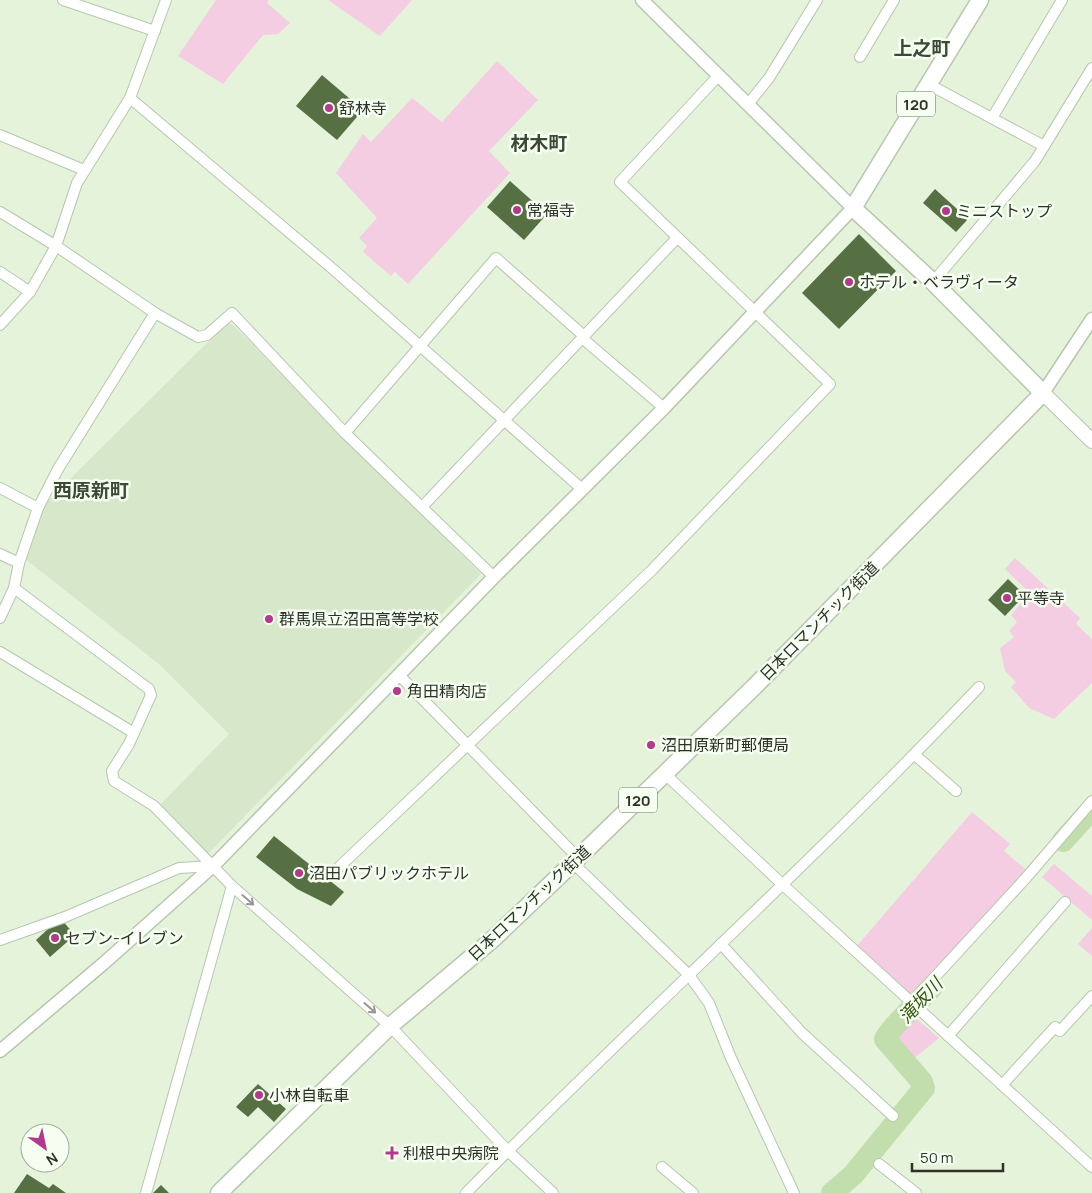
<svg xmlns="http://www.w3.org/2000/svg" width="1092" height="1193" font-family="Manrope,'Noto Sans JP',sans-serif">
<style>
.built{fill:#d6e7ca}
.green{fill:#f4cde2}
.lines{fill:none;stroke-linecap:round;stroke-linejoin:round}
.river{stroke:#c1deac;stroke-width:22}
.building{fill:#567043}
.minor-casing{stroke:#b8c6af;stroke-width:12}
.tertiary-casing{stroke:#b8c6af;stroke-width:15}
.secondary-casing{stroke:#b8c6af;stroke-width:16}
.trunk-casing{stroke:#b8c6af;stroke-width:19}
.minor{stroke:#fff;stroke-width:10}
.tertiary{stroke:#fff;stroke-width:12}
.secondary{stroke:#fff;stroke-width:14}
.trunk{stroke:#fff;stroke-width:16}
.oneway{stroke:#969894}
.poi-dot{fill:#b4398b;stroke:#f5fef0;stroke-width:2}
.labels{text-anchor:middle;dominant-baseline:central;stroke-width:5;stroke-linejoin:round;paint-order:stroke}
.shield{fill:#f5fef0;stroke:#696f65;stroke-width:1}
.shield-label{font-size:15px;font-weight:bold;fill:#2d3229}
.poi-label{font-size:16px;fill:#2d3229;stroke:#f5fef0;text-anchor:start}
.street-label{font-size:16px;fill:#2d3229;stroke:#f5fef0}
.water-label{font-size:18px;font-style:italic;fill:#345710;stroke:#f5fef0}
.quarter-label{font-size:19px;font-weight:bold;fill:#3d4835;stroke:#f5fef0}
</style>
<rect width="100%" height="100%" fill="#e5f3db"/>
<polygon class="built" points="227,323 232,324 481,574 207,855 160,805 229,734 160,665 24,558 43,506"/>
<g class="green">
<polygon points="216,0 269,0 267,3 290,23 278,34 263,35 223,84 178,56"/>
<polygon points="328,0 412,0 380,36"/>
<polygon points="497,61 538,100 489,151 510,173 408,284 395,272 391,276 363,252 367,246 359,238 377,218 336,173 363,134 371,142 412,98 442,122"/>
<polygon points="1015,558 1080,618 1076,624 1092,639 1092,683 1054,719 1029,708 1011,687 1016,682 1005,671 1000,648 1014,637 1009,631 1017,622 1011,615 1030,593 1005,569"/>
<polygon points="972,812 1010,844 1004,851 1026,870 981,924 910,997 856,947"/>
<polygon points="1054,864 1092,896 1092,920 1042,877"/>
<polygon points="1092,928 1092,956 1078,944"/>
<polygon points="913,1016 939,1038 911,1061 891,1037"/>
</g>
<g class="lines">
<g class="river">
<polyline points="1063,841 1092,809"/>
<path d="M832,1193L853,1175L924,1088L922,1082L885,1039C886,1033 924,996 932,987"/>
</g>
</g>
<g class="building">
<polygon points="322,75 363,110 337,140 296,106"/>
<polygon points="510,181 547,214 524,240 487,207"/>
<polygon points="935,189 968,219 956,232 923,203"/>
<polygon points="859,234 896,271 839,329 802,293"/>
<polygon points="1008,579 1025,595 1005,616 988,600"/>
<polygon points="274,836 344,892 331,906 297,889 256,857"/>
<polygon points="60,918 75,935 50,957 36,940"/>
<polygon points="258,1084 286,1109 274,1122 258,1107 248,1117 236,1107"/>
<polygon points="27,1174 49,1188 53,1184 66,1193 14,1193"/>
<polygon points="161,1185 169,1193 153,1193"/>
</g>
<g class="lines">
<g class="minor-casing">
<g id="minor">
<polyline points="63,0 155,31"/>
<polyline points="860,57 894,0"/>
<polyline points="928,84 1044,146"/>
<polyline points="130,98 334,270 582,489"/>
<polyline points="749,103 769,78 817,0"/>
<polyline points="992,118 1062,0"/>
<polyline points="0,135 84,170"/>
<polyline points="0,212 56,246 155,313 198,337 207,335 232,313 345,433 494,577"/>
<polyline points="0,272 30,292"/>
<polyline points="933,282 1035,161 1092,68"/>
<polyline points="0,325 30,292 56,246 77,183 130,98 166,0"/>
<polyline points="582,338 664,408"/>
<polyline points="345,433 496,258 584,336"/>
<polyline points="0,488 38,508"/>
<polyline points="422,507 677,238"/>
<polyline points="0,554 19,563"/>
<polyline points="14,588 149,689 151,695 129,744 112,771 114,781 154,806 232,886 390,1026 508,1151 553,1193"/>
<polyline points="0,618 14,588 19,563 38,508 58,469 155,313"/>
<polyline points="0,652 134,733"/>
<polyline points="399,675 578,858"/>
<polyline points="915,755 956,791"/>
<polyline points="664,773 783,885 1092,1167"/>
<polyline points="573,863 689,975 709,1003 731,1058 794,1193"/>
<polyline points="337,869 652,570 830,384 620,182 719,75"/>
<polyline points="0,940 65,917 179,868 213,866"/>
<polyline points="721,944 802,1033 893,1116"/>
<polyline points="911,1003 1025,879 1092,801"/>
<polyline points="948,1036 1065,902"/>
<polyline points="1002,1085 1055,1027 1060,1031 1092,996"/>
<polyline points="879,1164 916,1193"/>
<polyline points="662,1167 693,1193"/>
<polyline points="146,1193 232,886"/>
<path d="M466,1193C635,1022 814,861 979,687"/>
</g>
</g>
<g class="tertiary-casing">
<g id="tertiary">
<polyline points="1043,393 1092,319"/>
<polyline points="0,1051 104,963 213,866 494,577 664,408 853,208 642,0"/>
</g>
</g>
<g class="secondary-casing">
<polyline id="secondary" points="1043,393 1092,441"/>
</g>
<g class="trunk-casing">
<polyline id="trunk" points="219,1193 390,1026 493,939 578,858 755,686 1043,393 933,282 853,208 980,0"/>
</g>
<use href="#minor" class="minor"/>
<use href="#tertiary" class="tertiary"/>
<use href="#secondary" class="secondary"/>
<use href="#trunk" class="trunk"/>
</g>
<defs><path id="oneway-shaft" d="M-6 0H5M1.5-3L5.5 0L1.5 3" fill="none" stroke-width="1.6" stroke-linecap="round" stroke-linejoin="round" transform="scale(1.25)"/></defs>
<g class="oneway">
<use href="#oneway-shaft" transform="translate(248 900) rotate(41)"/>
<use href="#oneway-shaft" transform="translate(370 1008) rotate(41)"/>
</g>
<g class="poi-dot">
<circle cx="329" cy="108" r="5"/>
<circle cx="517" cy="210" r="5"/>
<circle cx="946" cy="211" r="5"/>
<circle cx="849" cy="282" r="5"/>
<circle cx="1007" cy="598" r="5"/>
<circle cx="269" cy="619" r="5"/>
<circle cx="397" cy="691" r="5"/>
<circle cx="651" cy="745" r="5"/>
<circle cx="299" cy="873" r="5"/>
<circle cx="55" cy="938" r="5"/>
<circle cx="259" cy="1095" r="5"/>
<path d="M389.5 1145.5h5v5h5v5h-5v5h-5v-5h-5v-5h5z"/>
</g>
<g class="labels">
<g class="shield">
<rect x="897" y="91.5" width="38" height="25" rx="4"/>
<rect x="619" y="787.5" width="38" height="25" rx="4"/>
</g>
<g class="shield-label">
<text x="916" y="104">120</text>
<text x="638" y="800">120</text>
</g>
<g class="poi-label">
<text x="339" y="108">舒林寺</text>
<text x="527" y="210">常福寺</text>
<text x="956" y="211">ミニストップ</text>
<text x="859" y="282">ホテル・ベラヴィータ</text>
<text x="1017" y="598">平等寺</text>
<text x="279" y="619">群馬県立沼田高等学校</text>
<text x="407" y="691">角田精肉店</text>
<text x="661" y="745">沼田原新町郵便局</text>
<text x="309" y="873">沼田パブリックホテル</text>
<text x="65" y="938">セブン-イレブン</text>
<text x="269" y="1095">小林自転車</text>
<text x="403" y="1153">利根中央病院</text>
</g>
<g class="street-label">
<text transform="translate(819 621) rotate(-45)">日本ロマンチック街道</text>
<text transform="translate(529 903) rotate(-43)">日本ロマンチック街道</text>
</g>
<g class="water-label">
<text transform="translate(920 1000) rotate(-47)">滝坂川</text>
</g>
<g class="quarter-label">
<text x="922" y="48">上之町</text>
<text x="539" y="143">材木町</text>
<text x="91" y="490">西原新町</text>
</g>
</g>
<g transform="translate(45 1148) rotate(147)"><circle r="24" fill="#f5fef0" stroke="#a5aca0"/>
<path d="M0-4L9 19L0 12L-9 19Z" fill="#b4398b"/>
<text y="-8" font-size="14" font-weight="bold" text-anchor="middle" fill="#2d3229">N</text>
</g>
<path d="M912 1163v8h91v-8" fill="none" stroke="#2d3229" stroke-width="2.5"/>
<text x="920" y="1163" font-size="15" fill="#2d3229" stroke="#f5fef0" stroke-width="4" paint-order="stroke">50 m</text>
</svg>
